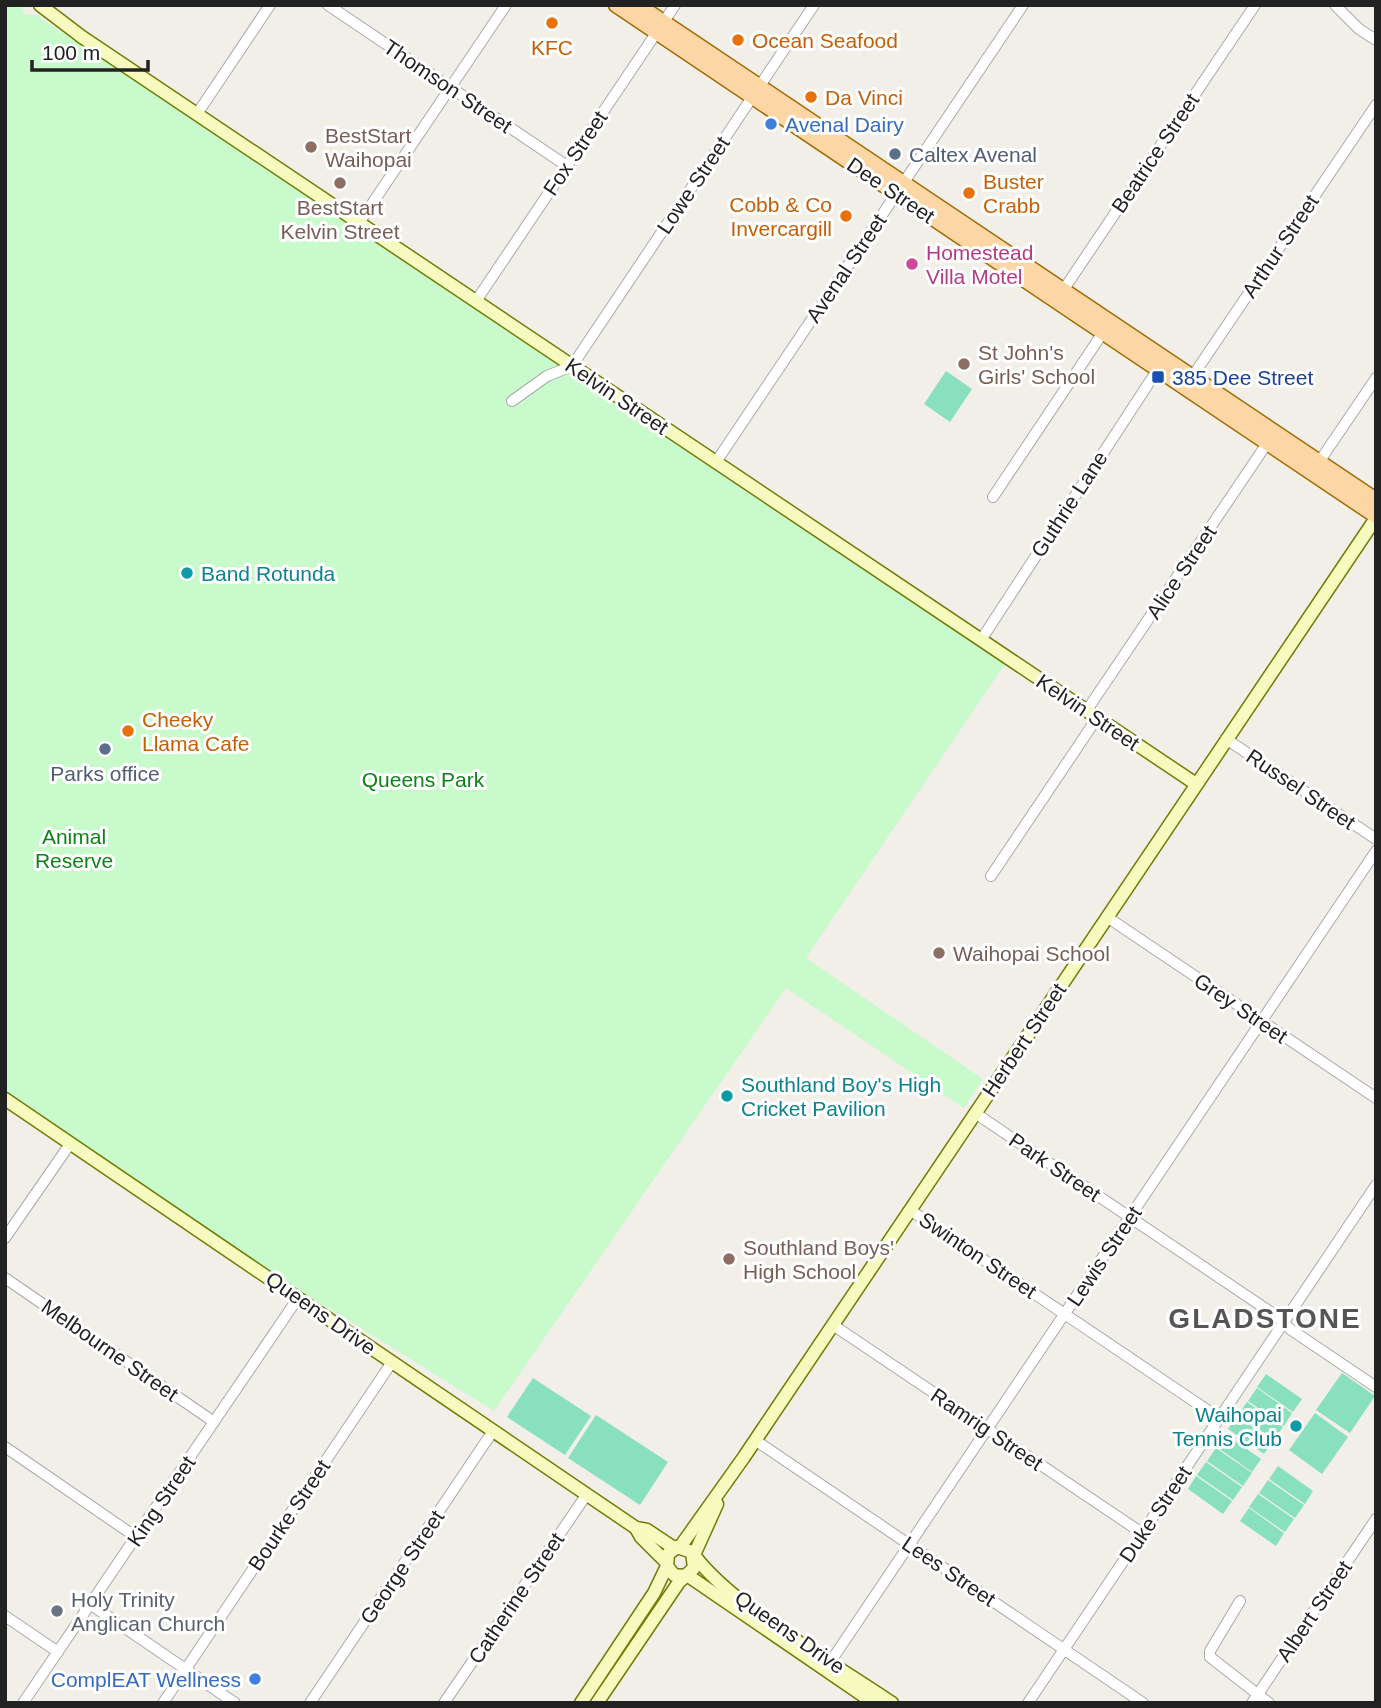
<svg xmlns="http://www.w3.org/2000/svg" width="1381" height="1708" font-family="Arial,sans-serif">
<style>
.park{fill:#c8facc}
.pitch{fill:#88e0be}
.lines{fill:none;stroke-linecap:round;stroke-linejoin:round}
.street-casing{stroke:#a9a9a9;stroke-width:12}
.secondary-casing{stroke:#707d05;stroke-width:15}
.primary-casing{stroke:#a06b00;stroke-width:17}
.street{stroke:#fff;stroke-width:10}
.secondary{stroke:#f7fabf;stroke-width:12}
.primary{stroke:#fcd6a4;stroke-width:14}
.food-dot{fill:#e8710a;stroke:#fff;stroke-width:2.5}
.shop-dot{fill:#3f7fe0;stroke:#fff;stroke-width:2.5}
.education-dot{fill:#8d6e63;stroke:#fff;stroke-width:2.5}
.service-dot{fill:#5c6f8a;stroke:#fff;stroke-width:2.5}
.hotel-dot{fill:#d1479c;stroke:#fff;stroke-width:2.5}
.transit-dot{fill:#1a4fb4;stroke:#fff;stroke-width:2.5}
.culture-dot{fill:#0f9aa8;stroke:#fff;stroke-width:2.5}
.worship-dot{fill:#6b7280;stroke:#fff;stroke-width:2.5}
.labels{text-anchor:middle;dominant-baseline:central;stroke-width:6;stroke-linejoin:round;paint-order:stroke}
.food-label{font-size:21px;fill:#c56008;stroke:#fff;text-anchor:start}
.street-label{font-size:21px;fill:#222;stroke:#fff}
.shop-label{font-size:21px;fill:#366cbe;stroke:#fff;text-anchor:start}
.education-label{font-size:21px;fill:#785e54;stroke:#fff;text-anchor:start}
.service-label{font-size:21px;fill:#4e5e75;stroke:#fff;text-anchor:start}
.hotel-label{font-size:21px;fill:#b23c85;stroke:#fff;text-anchor:start}
.transit-label{font-size:21px;fill:#164399;stroke:#fff;text-anchor:start}
.culture-label{font-size:21px;fill:#0d838f;stroke:#fff;text-anchor:start}
.park-label{font-size:21px;fill:#0c8416;stroke:#fff}
.worship-label{font-size:21px;fill:#5b616d;stroke:#fff;text-anchor:start}
.district-label{font-size:28px;font-weight:bold;letter-spacing:2px;fill:#555;stroke:#fff}
</style>
<rect width="100%" height="100%" fill="#f2efe9"/>
<polygon class="park" points="5,5 21,5 25,14 36,15 1005,664 806,958 983,1079 964,1108 786,988 494,1411 296,1288 5,1092"/>
<g class="pitch">
<polygon points="946,371 972,389 950,422 924,404"/>
<polygon points="1342,1373 1375,1396 1350,1433 1316,1410"/>
<polygon points="1266,1374 1302,1399 1293,1412 1257,1387"/>
<polygon points="533,1378 591,1416 565,1455 507,1417"/>
<polygon points="1257,1388 1292,1413 1284,1426 1248,1401"/>
<polygon points="1247,1402 1283,1427 1274,1440 1238,1415"/>
<polygon points="1315,1413 1348,1437 1322,1474 1289,1450"/>
<polygon points="596,1415 668,1462 640,1505 568,1458"/>
<polygon points="1237,1416 1273,1441 1264,1454 1228,1429"/>
<polygon points="1225,1434 1261,1459 1252,1472 1217,1447"/>
<polygon points="1216,1448 1252,1473 1243,1486 1207,1461"/>
<polygon points="1206,1462 1242,1487 1233,1500 1197,1475"/>
<polygon points="1278,1466 1313,1491 1305,1504 1269,1479"/>
<polygon points="1196,1476 1232,1501 1223,1514 1188,1489"/>
<polygon points="1268,1480 1304,1505 1295,1518 1259,1493"/>
<polygon points="1258,1494 1294,1519 1285,1532 1249,1507"/>
<polygon points="1249,1508 1284,1533 1276,1546 1240,1521"/>
</g>
<g class="lines">
<g class="street-casing">
<g id="street">
<polyline points="328,5 567,166"/>
<polyline points="1335,5 1359,29 1376,40"/>
<polyline points="197,114 270,5"/>
<polyline points="359,223 506,5"/>
<polyline points="1060,295 1255,5"/>
<polyline points="476,301 675,5"/>
<polyline points="1190,380 1376,105"/>
<polyline points="512,401 547,376 572,366 814,5"/>
<polyline points="716,462 1023,5"/>
<polyline points="1317,465 1376,378"/>
<polyline points="993,497 1106,328"/>
<polyline points="981,640 1158,369"/>
<polyline points="1087,710 1270,439"/>
<polyline points="1226,739 1376,839"/>
<polyline points="991,876 1097,718"/>
<polyline points="1107,917 1376,1098"/>
<polyline points="975,1113 1278,1317 1290,1329 1376,1387"/>
<polyline points="910,1210 1219,1418"/>
<polyline points="5,1238 70,1144"/>
<polyline points="5,1278 214,1422"/>
<polyline points="833,1325 1142,1533"/>
<polyline points="755,1440 1143,1703"/>
<polyline points="5,1447 136,1537"/>
<polyline points="1240,1601 1210,1651 1210,1657 1269,1703"/>
<polyline points="90,1604 235,1703"/>
<polyline points="5,1616 58,1652"/>
<polyline points="831,1661 1376,851"/>
<polyline points="23,1703 298,1298"/>
<polyline points="163,1703 392,1362"/>
<polyline points="310,1703 493,1431"/>
<polyline points="444,1703 587,1494"/>
<polyline points="1028,1703 1376,1185"/>
<polyline points="1252,1703 1376,1519"/>
</g>
</g>
<g class="secondary-casing">
<g id="secondary">
<polyline points="40,5 82,37 1196,784"/>
<polyline points="5,1099 636,1528 647,1530 674,1548"/>
<path d="M717,1504L694,1555C731,1606 837,1665 892,1703"/>
<polyline points="636,1528 641,1537 666,1562"/>
<polyline points="680,1547 744,1457 1376,518"/>
<polyline points="687,1575 874,1703"/>
<polyline points="581,1703 654,1593 667,1566"/>
<polyline points="597,1703 679,1582 694,1568 692,1552 677,1547 668,1554 667,1566 674,1575 684,1576"/>
</g>
</g>
<g class="primary-casing">
<g id="primary">
<polyline points="616,5 1376,516"/>
<polyline points="638,5 1376,500"/>
</g>
</g>
<use href="#street" class="street"/>
<use href="#secondary" class="secondary"/>
<use href="#primary" class="primary"/>
</g>
<g class="food-dot">
<circle cx="552" cy="23" r="7"/>
<circle cx="738" cy="40" r="7"/>
<circle cx="811" cy="97" r="7"/>
<circle cx="969" cy="193" r="7"/>
<circle cx="846" cy="216" r="7"/>
<circle cx="128" cy="731" r="7"/>
</g>
<g class="shop-dot">
<circle cx="771" cy="124" r="7"/>
<circle cx="255" cy="1679" r="7"/>
</g>
<g class="education-dot">
<circle cx="311" cy="147" r="7"/>
<circle cx="340" cy="183" r="7"/>
<circle cx="964" cy="364" r="7"/>
<circle cx="939" cy="953" r="7"/>
<circle cx="729" cy="1259" r="7"/>
</g>
<g class="service-dot">
<circle cx="895" cy="154" r="7"/>
<circle cx="105" cy="749" r="7"/>
</g>
<circle class="hotel-dot" cx="912" cy="264" r="7"/>
<rect class="transit-dot" x="1151" y="370" width="14" height="14" rx="3.5"/>
<g class="culture-dot">
<circle cx="187" cy="573" r="7"/>
<circle cx="727" cy="1096" r="7"/>
<circle cx="1296" cy="1426" r="7"/>
</g>
<circle class="worship-dot" cx="57" cy="1611" r="7"/>
<g class="labels">
<g class="food-label">
<text x="752" y="40">Ocean Seafood</text>
<text x="552" y="47" text-anchor="middle">KFC</text>
<text x="825" y="97">Da Vinci</text>
<text x="983" y="181">Buster<tspan x="983" dy="24">Crabb</tspan></text>
<text x="832" y="204" text-anchor="end">Cobb &amp; Co<tspan x="832" dy="24">Invercargill</tspan></text>
<text x="142" y="719">Cheeky<tspan x="142" dy="24">Llama Cafe</tspan></text>
</g>
<g class="street-label">
<text transform="translate(448 86) rotate(34)">Thomson Street</text>
<text transform="translate(575 153) rotate(-56)">Fox Street</text>
<text transform="translate(1155 153) rotate(-56)">Beatrice Street</text>
<text transform="translate(693 185) rotate(-56)">Lowe Street</text>
<text transform="translate(891 190) rotate(34)">Dee Street</text>
<text transform="translate(1280 246) rotate(-56)">Arthur Street</text>
<text transform="translate(846 268) rotate(-56)">Avenal Street</text>
<text transform="translate(617 396) rotate(34)">Kelvin Street</text>
<text transform="translate(1069 504) rotate(-57)">Guthrie Lane</text>
<text transform="translate(1181 572) rotate(-56)">Alice Street</text>
<text transform="translate(1088 712) rotate(34)">Kelvin Street</text>
<text transform="translate(1301 789) rotate(34)">Russel Street</text>
<text transform="translate(1241 1008) rotate(34)">Grey Street</text>
<text transform="translate(1024 1040) rotate(-56)">Herbert Street</text>
<text transform="translate(1055 1167) rotate(34)">Park Street</text>
<text transform="translate(978 1255) rotate(34)">Swinton Street</text>
<text transform="translate(1104 1256) rotate(-56)">Lewis Street</text>
<text transform="translate(321 1313) rotate(35)">Queens Drive</text>
<text transform="translate(110 1350) rotate(35)">Melbourne Street</text>
<text transform="translate(987 1429) rotate(34)">Ramrig Street</text>
<text transform="translate(161 1501) rotate(-56)">King Street</text>
<text transform="translate(1155 1514) rotate(-56)">Duke Street</text>
<text transform="translate(289 1515) rotate(-56)">Bourke Street</text>
<text transform="translate(402 1567) rotate(-56)">George Street</text>
<text transform="translate(949 1571) rotate(34)">Lees Street</text>
<text transform="translate(516 1598) rotate(-56)">Catherine Street</text>
<text transform="translate(1314 1611) rotate(-56)">Albert Street</text>
<text transform="translate(790 1632) rotate(35)">Queens Drive</text>
</g>
<g class="shop-label">
<text x="785" y="124">Avenal Dairy</text>
<text x="241" y="1679" text-anchor="end">ComplEAT Wellness</text>
</g>
<g class="education-label">
<text x="325" y="135">BestStart<tspan x="325" dy="24">Waihopai</tspan></text>
<text x="340" y="207" text-anchor="middle">BestStart<tspan x="340" dy="24">Kelvin Street</tspan></text>
<text x="978" y="352">St John's<tspan x="978" dy="24">Girls' School</tspan></text>
<text x="953" y="953">Waihopai School</text>
<text x="743" y="1247">Southland Boys'<tspan x="743" dy="24">High School</tspan></text>
</g>
<g class="service-label">
<text x="909" y="154">Caltex Avenal</text>
<text x="105" y="773" text-anchor="middle">Parks office</text>
</g>
<g class="hotel-label">
<text x="926" y="252">Homestead<tspan x="926" dy="24">Villa Motel</tspan></text>
</g>
<g class="transit-label">
<text x="1172" y="377">385 Dee Street</text>
</g>
<g class="culture-label">
<text x="201" y="573">Band Rotunda</text>
<text x="741" y="1084">Southland Boy's High<tspan x="741" dy="24">Cricket Pavilion</tspan></text>
<text x="1282" y="1414" text-anchor="end">Waihopai<tspan x="1282" dy="24">Tennis Club</tspan></text>
</g>
<g class="park-label">
<text x="423" y="779">Queens Park</text>
<text x="74" y="836">Animal<tspan x="74" dy="24">Reserve</tspan></text>
</g>
<g class="worship-label">
<text x="71" y="1599">Holy Trinity<tspan x="71" dy="24">Anglican Church</tspan></text>
</g>
<g class="district-label">
<text x="1265" y="1318">GLADSTONE</text>
</g>
</g>
<rect width="1381" height="1708" fill="none" stroke="#222222" stroke-width="14"/>
<path d="M32 60v10h116v-10" fill="none" stroke="#222222" stroke-width="3.5"/>
<text x="42" y="60" font-size="21" fill="#222222" stroke="#ffffff" stroke-width="5" paint-order="stroke">100 m</text>
</svg>
